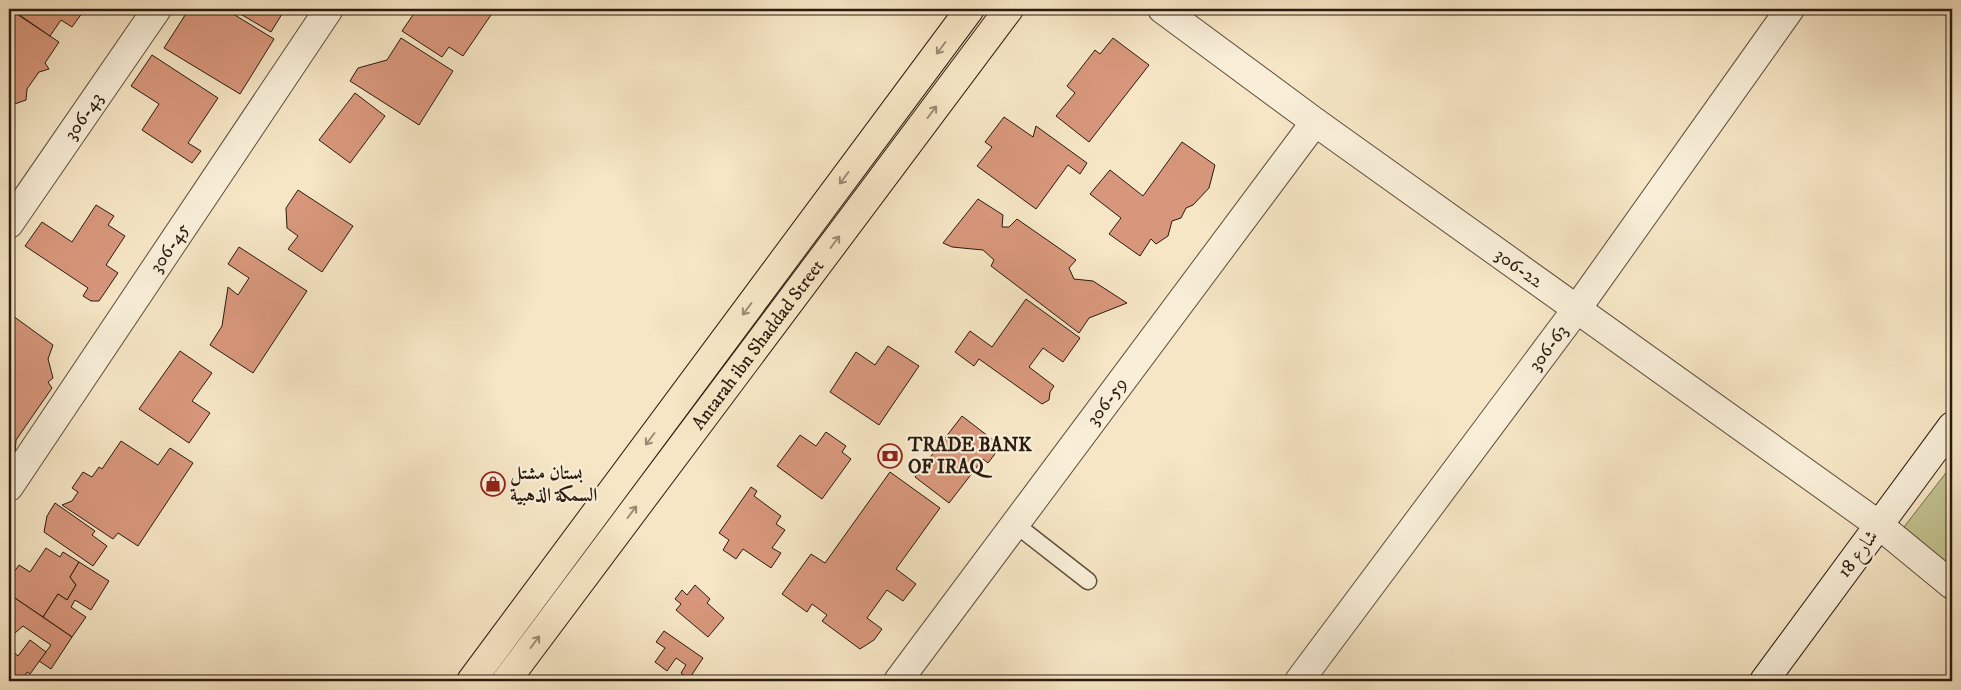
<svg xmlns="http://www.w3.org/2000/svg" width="1961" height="690" font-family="'IM FELL DW Pica',Amiri,serif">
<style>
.green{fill:#c2c390;stroke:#766e50}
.building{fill:#d8977c;stroke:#2a1a0f}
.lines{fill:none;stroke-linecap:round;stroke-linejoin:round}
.lane-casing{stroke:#5d4d3c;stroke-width:19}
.street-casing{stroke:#5d4d3c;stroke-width:30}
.secondary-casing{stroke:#2a1a0f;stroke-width:30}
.primary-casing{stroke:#2a1a0f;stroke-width:30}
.lane{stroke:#f9efd9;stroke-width:16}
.street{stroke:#f9efd9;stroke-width:28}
.secondary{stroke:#f9efd9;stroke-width:28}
.primary{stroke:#f6e6c5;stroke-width:28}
.oneway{stroke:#9a8a73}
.labels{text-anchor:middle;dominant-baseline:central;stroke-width:4.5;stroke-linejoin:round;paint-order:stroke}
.street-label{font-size:19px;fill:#2a1a0f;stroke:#f9efd9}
.poi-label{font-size:19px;font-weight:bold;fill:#2a1a0f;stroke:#f9efd9;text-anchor:start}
</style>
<rect width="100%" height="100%" fill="#f6e6c5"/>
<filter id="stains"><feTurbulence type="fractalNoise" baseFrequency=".004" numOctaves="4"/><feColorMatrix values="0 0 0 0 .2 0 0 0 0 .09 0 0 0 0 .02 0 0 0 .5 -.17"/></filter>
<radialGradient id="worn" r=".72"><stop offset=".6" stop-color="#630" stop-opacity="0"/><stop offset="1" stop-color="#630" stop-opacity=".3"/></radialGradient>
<polygon class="green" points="1952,465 1952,567 1904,527"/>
<g class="building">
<polygon points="9,9 59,42 45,63 49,69 39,72 27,89 26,100 9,106"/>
<polygon points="11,9 85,9 72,27 61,20 50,36"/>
<polygon points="189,9 225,9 274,39 240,94 164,48"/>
<polygon points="232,9 285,9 271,32"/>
<polygon points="417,9 461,10 462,9 495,9 463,56 449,47 442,57 402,31"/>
<polygon points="401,38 453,71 419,125 350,81 358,68 387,60"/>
<polygon points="1113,38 1149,65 1089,142 1056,116 1075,93 1067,86 1095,50 1100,54"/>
<polygon points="152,55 218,98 188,143 201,151 192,163 142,130 159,104 131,86"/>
<polygon points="355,93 385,116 350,163 319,140"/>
<polygon points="1004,117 1033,137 1036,126 1087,163 1080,174 1068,165 1036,209 977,166 992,147 985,142"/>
<polygon points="1182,142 1215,165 1209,188 1193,205 1186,208 1181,218 1172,221 1168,236 1156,244 1151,239 1140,256 1109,234 1121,218 1090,194 1110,170 1143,196"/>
<polygon points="298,190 353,226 322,272 288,249 298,236 287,228 286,208"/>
<polygon points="978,199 1003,215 1002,227 1009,227 1017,219 1076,260 1069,268 1074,279 1093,281 1127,303 1089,318 1079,333 991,266 994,260 983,250 952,247 943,243"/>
<polygon points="96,205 114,216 108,225 125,236 106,265 118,273 99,301 91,301 83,296 88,288 25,246 42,222 72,242"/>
<polygon points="239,247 307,291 253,373 210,345 222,326 228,287 238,295 249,278 228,264"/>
<polygon points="1026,299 1080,338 1063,362 1043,348 1029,367 1054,386 1050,392 1049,400 1042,404 979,359 974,366 955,352 970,331 992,347"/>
<polygon points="9,313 53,345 48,359 53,378 48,382 52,388 16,440 15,456 9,465"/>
<polygon points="888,346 919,366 879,425 830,392 856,352 875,365"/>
<polygon points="180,351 212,373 192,401 210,413 189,443 139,409"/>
<polygon points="962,416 1001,446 988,463 983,459 949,503 915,477"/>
<polygon points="826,432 846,446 842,452 851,459 822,499 777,466 800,435 816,446"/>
<polygon points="121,441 158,465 170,448 193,463 138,546 118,533 113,539 62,505 72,501 78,492 72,488 83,472 92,477 99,467 102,469"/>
<polygon points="890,472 940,508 896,569 916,584 903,601 887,590 867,618 882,629 874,640 860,649 822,621 827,615 812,604 807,612 782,594 811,554 825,563"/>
<polygon points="751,487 757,491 754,496 781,516 776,524 785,530 772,548 781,553 771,568 743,549 736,559 723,550 729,540 719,533"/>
<polygon points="55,503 95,531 92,535 107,546 93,566 44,532 47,516"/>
<polygon points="46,548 60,557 63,552 79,562 70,577 76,585 67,600 58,594 43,617 9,594 9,579 19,565 30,572"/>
<polygon points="79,562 109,581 91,610 75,600 71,607 86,617 72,637 43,617 58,594 67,600 76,585 70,577"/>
<polygon points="695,585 710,599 707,603 724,618 708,637 676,610 681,604 675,599 682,590 687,595"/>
<polygon points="9,594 72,637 51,669 39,661 51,645 23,626 15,633 9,629"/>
<polygon points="664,631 703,658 689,679 681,673 686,665 676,658 667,671 655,662 665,648 656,642"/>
<polygon points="30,640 46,652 30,674 27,672 22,681 9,681 9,648 18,656"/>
</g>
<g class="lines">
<g class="lane-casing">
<polyline id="lane" points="1015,524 1088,581"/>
</g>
<g class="street-casing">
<g id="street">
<path id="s1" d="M1162,9L1315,122L1879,525L1952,585"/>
<path id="s2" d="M9,224L157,9"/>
<path id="s3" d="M9,487L329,9"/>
<path id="s4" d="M898,681L1315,122"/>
<path id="s5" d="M1299,681L1576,310L1790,9"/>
</g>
</g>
<g class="secondary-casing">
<polyline id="secondary" points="1764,681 1952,426"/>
</g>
<g class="primary-casing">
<g id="primary">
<polyline points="471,681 970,9"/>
<path id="s6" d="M506,681L1009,9"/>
</g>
</g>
<use href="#lane" class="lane"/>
<use href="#street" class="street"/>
<use href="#secondary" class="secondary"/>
<use href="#primary" class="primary"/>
</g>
<defs><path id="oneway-shaft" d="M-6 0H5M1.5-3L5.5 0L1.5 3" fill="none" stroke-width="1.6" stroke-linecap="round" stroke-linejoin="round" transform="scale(1.25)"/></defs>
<g class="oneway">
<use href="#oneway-shaft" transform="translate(941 48) rotate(127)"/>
<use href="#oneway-shaft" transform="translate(932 112) rotate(-53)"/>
<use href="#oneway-shaft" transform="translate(844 178) rotate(127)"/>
<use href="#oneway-shaft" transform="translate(835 242) rotate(-53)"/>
<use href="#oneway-shaft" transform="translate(747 309) rotate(127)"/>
<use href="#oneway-shaft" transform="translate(650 439) rotate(127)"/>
<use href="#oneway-shaft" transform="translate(632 512) rotate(-53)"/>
<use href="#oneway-shaft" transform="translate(535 642) rotate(-53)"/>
</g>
<defs>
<g id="bank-ring" transform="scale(1.25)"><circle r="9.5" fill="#f9efd9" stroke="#8f2418" stroke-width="1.5"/><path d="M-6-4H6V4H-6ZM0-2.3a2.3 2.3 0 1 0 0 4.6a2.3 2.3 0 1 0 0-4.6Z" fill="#8f2418"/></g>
<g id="shop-ring" transform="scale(1.25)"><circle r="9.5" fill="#f9efd9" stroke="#8f2418" stroke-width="1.5"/><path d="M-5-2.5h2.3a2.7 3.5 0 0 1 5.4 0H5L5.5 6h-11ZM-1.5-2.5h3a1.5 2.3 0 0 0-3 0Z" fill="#8f2418"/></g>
</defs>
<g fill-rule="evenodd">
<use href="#bank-ring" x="890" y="456"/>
<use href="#shop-ring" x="493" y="484"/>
</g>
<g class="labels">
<g class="street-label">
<text stroke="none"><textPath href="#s2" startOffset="131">306-43</textPath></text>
<text stroke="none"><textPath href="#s3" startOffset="288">306-45</textPath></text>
<text stroke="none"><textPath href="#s1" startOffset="441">306-22</textPath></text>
<text stroke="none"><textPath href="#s6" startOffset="420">Antarah ibn Shaddad Street</textPath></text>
<text stroke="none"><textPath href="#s5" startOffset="416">306-63</textPath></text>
<text stroke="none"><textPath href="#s4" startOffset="349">306-59</textPath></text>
<text transform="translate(1858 554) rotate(-53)">شارع 18</text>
</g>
<g class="poi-label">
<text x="908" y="445">TRADE BANK<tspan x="908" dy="22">OF IRAQ</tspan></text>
<text x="510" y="473">بستان مشتل<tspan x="510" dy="22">السمكة الذهبية</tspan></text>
</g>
</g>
<rect width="1961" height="690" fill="none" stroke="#f6e6c5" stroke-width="30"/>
<rect x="10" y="10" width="1941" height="670" fill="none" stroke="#2a1a0f" stroke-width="2.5"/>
<rect x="15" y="15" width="1931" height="660" fill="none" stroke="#2a1a0f"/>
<rect width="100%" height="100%" filter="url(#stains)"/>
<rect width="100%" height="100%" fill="url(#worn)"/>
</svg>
